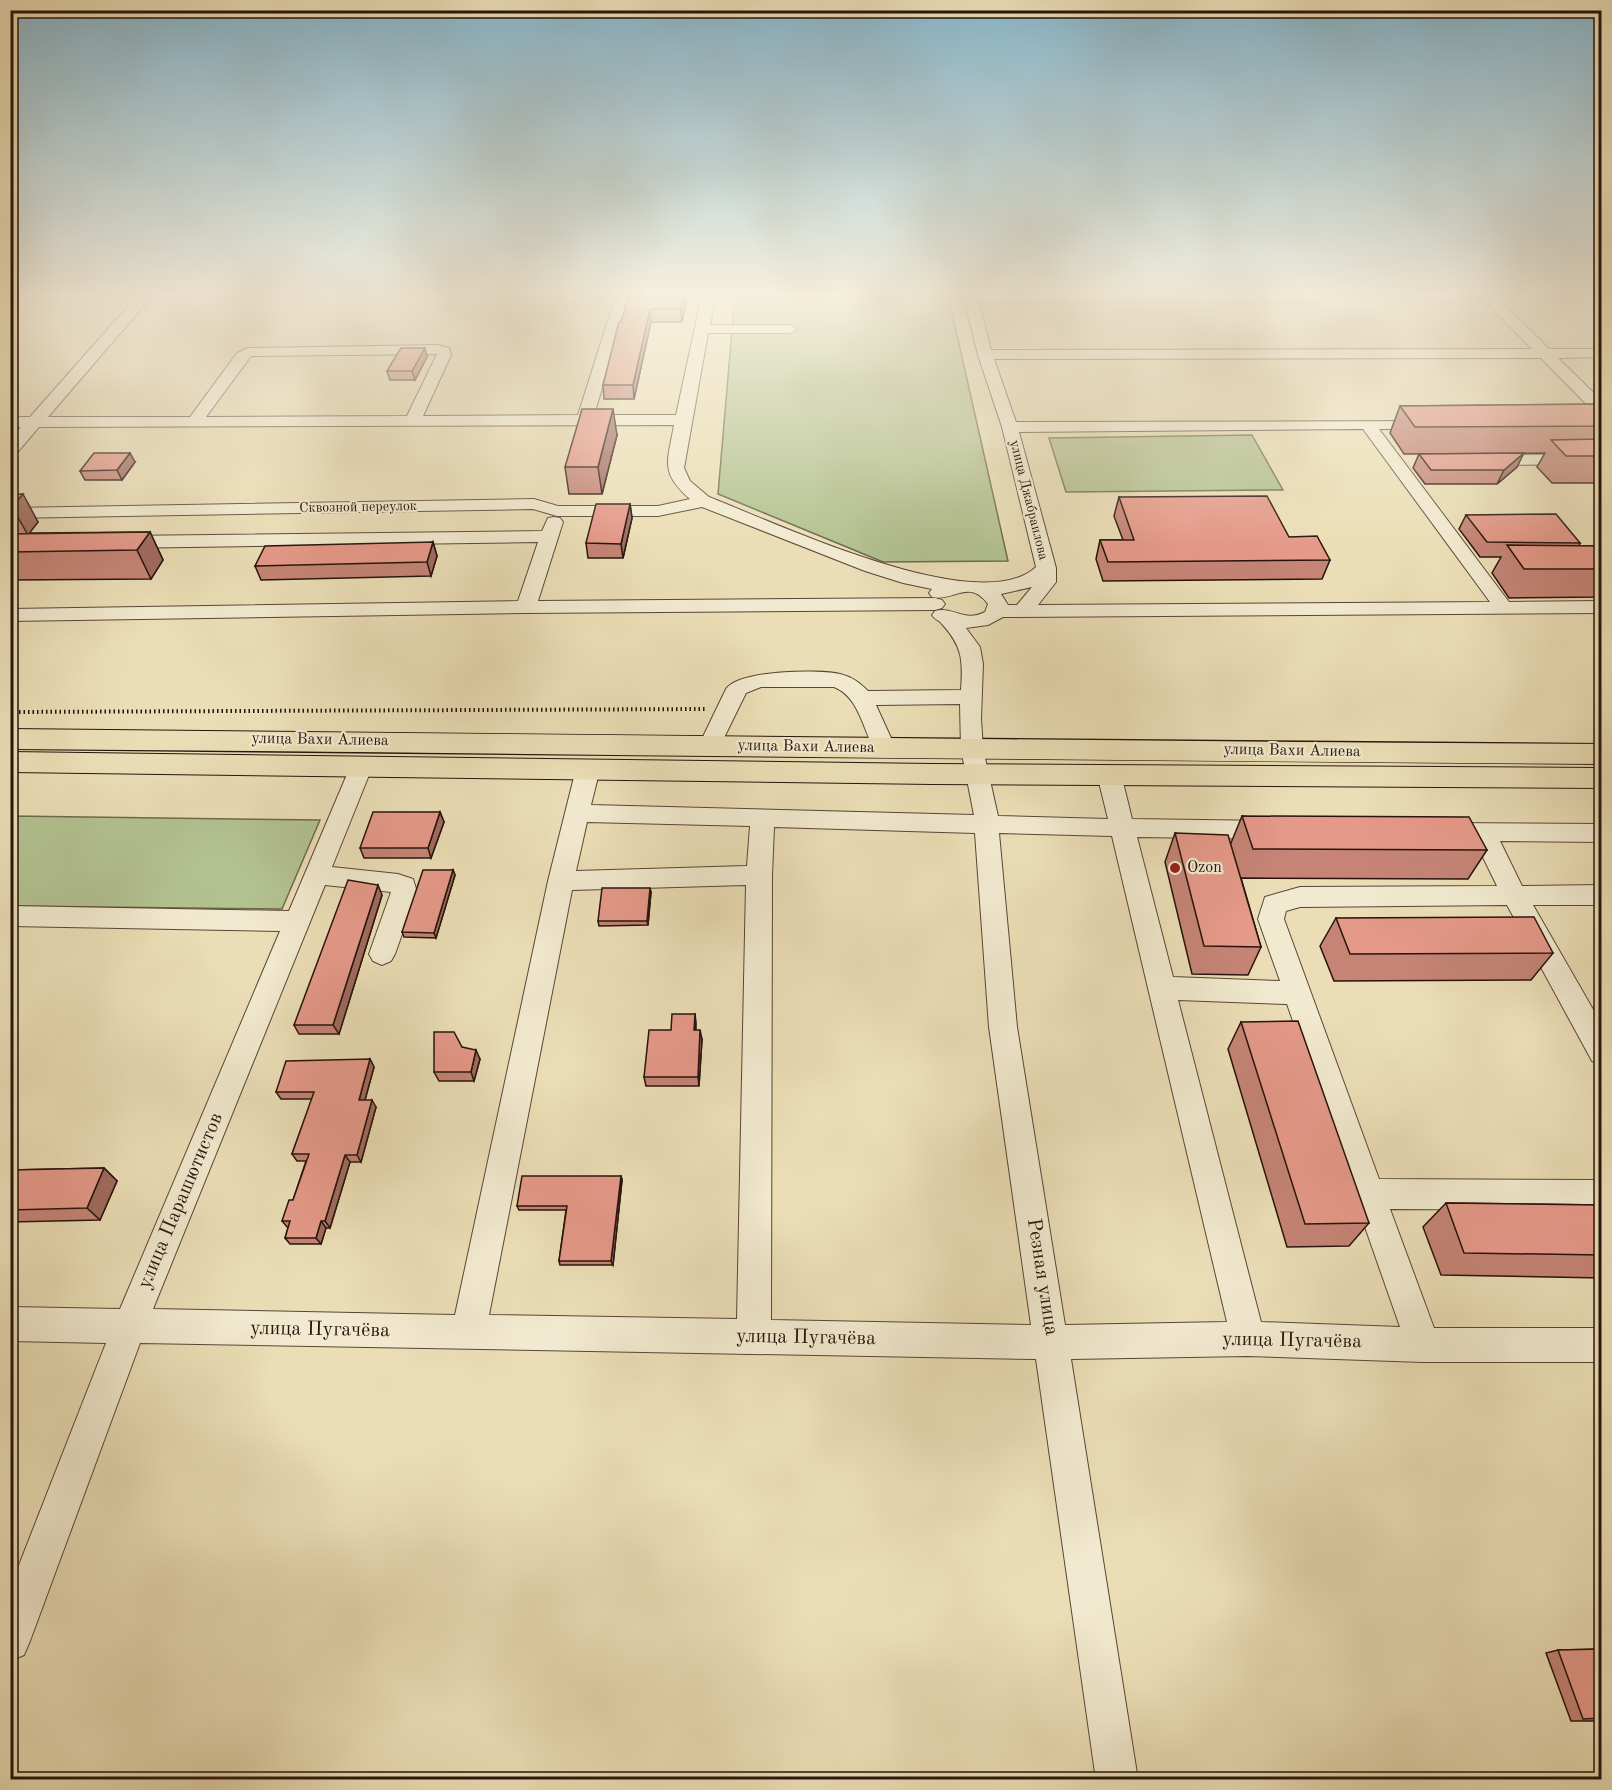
<svg xmlns="http://www.w3.org/2000/svg" width="1612" height="1790" font-family="'Old Standard TT',serif">
<style>
.green{fill:#b3c291;stroke:#6d6a4e;stroke-width:1.5}
.lines{fill:none;stroke-linecap:round;stroke-linejoin:round}
.minor-casing{stroke:#584636;stroke-width:2}
.major-casing{stroke:#27130c;stroke-width:2}
.path{stroke:#27130c;stroke-width:4;stroke-dasharray:1.5 3;stroke-linecap:butt}
.minor{fill:#f2ead0;fill-rule:evenodd}
.major{fill:#ebdeb6;fill-rule:evenodd}
.wall{fill:#c58476;stroke:#27130c;stroke-width:1.5}
.shaded-wall{fill:#a06b60;stroke:#27130c;stroke-width:1.5}
.building{fill:#e59989;stroke:#27130c;stroke-width:1.5}
.poi-dot{fill:#8f2418;stroke:#f2ead0;stroke-width:2}
.labels{text-anchor:middle;dominant-baseline:central;stroke-width:4.5;stroke-linejoin:round;paint-order:stroke}
.far-street-label{font-size:14px;fill:#27130c;stroke:#f2ead0}
.street-label{font-size:16px;fill:#27130c;stroke:#f2ead0}
.poi-label{font-size:16px;fill:#27130c;stroke:#f2ead0;text-anchor:start}
.near-street-label{font-size:20px;fill:#27130c;stroke:#f2ead0}
</style>
<rect width="100%" height="100%" fill="#ebdeb6"/>
<filter id="stains"><feTurbulence type="fractalNoise" baseFrequency=".00333" numOctaves="4"/><feColorMatrix values="0 0 0 0 .2 0 0 0 0 .09 0 0 0 0 .02 0 0 0 .5 -.17"/></filter>
<radialGradient id="worn" r=".72"><stop offset=".6" stop-color="#630" stop-opacity="0"/><stop offset="1" stop-color="#630" stop-opacity=".3"/></radialGradient>
<g class="green">
<polygon points="735,295 948,295 1008,561 883,562 718,494"/>
<polygon points="1252,435 1283,490 1066,492 1049,438"/>
<polygon points="11,816 320,820 282,909 11,906"/>
</g>
<g class="lines">
<g class="minor-casing">
<g id="minor">
<path d="M138,295H153L48,417H190L237,353L248,348L437,345L449,348L451,355L423,416L578,415L616,295H630L594,415H676L702,295H716L710,325H790L797,329L790,333H708L684,468L690,481L709,497C774,522 980,620 1036,567L1002,427L978,355L963,295H1563L1556,299H1499L1549,349H1602V357L1558,358L1602,401V416L1596,414L1541,358L994,359L1016,422L1433,421L1435,424L1427,429H1379L1509,602L1602,601V613L1003,617L988,625L966,628L980,647L983,664L981,719L983,749L998,816L1108,819L1097,774L1101,768L1109,766L1117,768L1121,774L1132,819L1271,821L1280,824L1283,830L1280,836L1271,839L1137,837L1173,977L1280,981L1258,919L1265,897L1300,887L1497,886L1475,841H1443L1434,838L1431,832L1434,826L1443,823L1602,824V842L1500,841L1522,886L1602,885V905H1533L1602,1025V1064L1592,1061L1507,905L1300,907L1286,911L1284,919L1379,1179L1602,1180V1210L1390,1209L1434,1328H1602V1362H1423L1248,1356L1071,1359L1138,1780H1096L1036,1359L140,1343L30,1641L24,1655L10,1661V1588L106,1343L10,1341V1307L120,1309L280,931L10,926V906L289,911L351,765L354,759L362,757L370,759L373,765L332,867L398,874L413,879L417,892L395,954L391,961L382,965L373,961L369,954L391,892L325,885L153,1309L455,1315L548,881L576,769L580,763L588,761L596,763L600,769L591,805L974,815L961,749L960,704L876,705L896,749L893,754L885,757L877,754C863,732 860,697 834,687H761L746,693L718,750L710,753L702,750L699,745L726,689C739,670 819,669 840,674C852,677 859,682 868,691L961,690C963,661 963,647 942,624C939,620 935,620 932,615L935,611C954,606 964,623 985,612L988,604C969,578 953,602 932,597L929,593L932,589L903,583L865,571L702,507L658,516H557L533,509L10,518V508L534,499L558,506H658L690,499C659,472 668,461 674,425L39,427L16,454L10,455V439L21,427H10V417H30ZM1484,300L1532,349L991,350L979,302ZM437,354L407,416L206,417L251,356ZM1363,429L1490,602L1038,605L1056,582V568L1019,432ZM1032,587L1017,605H1008L1001,594ZM587,822L750,826L747,866L576,871ZM774,827L975,833L989,1027L1031,1325L771,1320L772,875ZM999,833L1112,836L1227,1322L1065,1325L1017,1027ZM746,885L737,1319L489,1315L572,890ZM1178,1000L1287,1004L1400,1327L1261,1322Z"/>
<polygon points="1602,454 1602,464 1488,465 1482,464 1480,460 1482,456 1488,455"/>
<polygon points="554,517 560,518 563,522 538,601 935,598 942,600 945,604 942,608 935,610 526,613 10,621 10,609 518,601 538,542 121,548 114,546 112,542 114,538 121,536 542,531 548,518"/>
</g>
</g>
<g class="major-casing">
<g id="major">
<path d="M10,729C541,734 1071,741 1602,744V764C1071,761 541,753 10,749Z"/>
<polygon points="10,752 933,764 1602,768 1602,788 933,784 10,772"/>
</g>
</g>
<polyline class="path" points="10,712 706,709"/>
<use href="#minor" class="minor"/>
<use href="#major" class="major"/>
</g>
<g class="wall">
<polygon points="629,295 687,298 682,322 651,322 634,399 604,399 603,385"/>
<polygon points="427,357 415,380 390,380 387,371"/>
<polygon points="1602,404 1602,483 1552,483 1537,467 1545,453 1404,454 1390,433 1400,406"/>
<polygon points="617,435 602,494 569,494 565,467"/>
<polygon points="1419,454 1517,467 1497,484 1425,484 1413,468"/>
<polygon points="135,462 122,480 85,480 80,471"/>
<polygon points="10,495 38,522 29,533 150,532 163,560 151,579 10,580"/>
<polygon points="1119,497 1289,537 1330,560 1322,579 1103,581 1096,559 1100,540 1123,540 1114,516"/>
<polygon points="630,504 632,518 623,558 588,558 586,543"/>
<polygon points="1466,515 1580,543 1579,546 1602,546 1602,597 1509,598 1492,573 1501,557 1480,557 1459,529"/>
<polygon points="1602,518 1602,535 1596,528"/>
<polygon points="433,542 437,556 431,576 261,580 255,566"/>
<polygon points="440,812 444,822 431,858 364,858 360,848"/>
<polygon points="1242,816 1487,850 1468,879 1241,878 1261,947 1248,975 1192,974 1165,862 1175,833 1231,843"/>
<polygon points="453,870 455,875 436,938 404,937 402,932"/>
<polygon points="651,892 648,925 599,926 598,921"/>
<polygon points="382,895 339,1034 299,1034 294,1025"/>
<polygon points="1336,918 1553,953 1531,980 1334,981 1320,946"/>
<polygon points="695,1014 696,1030 702,1039 699,1086 646,1086 644,1077 671,1030"/>
<polygon points="1241,1022 1369,1223 1349,1246 1287,1247 1228,1049"/>
<polygon points="462,1047 480,1059 474,1081 439,1081 434,1072"/>
<polygon points="370,1059 374,1067 365,1100 376,1107 361,1162 350,1162 330,1228 326,1228 321,1244 290,1244 285,1238 288,1228 282,1221 293,1200 306,1161 297,1161 292,1154 312,1099 281,1099 276,1092"/>
<polygon points="104,1168 117,1181 100,1220 10,1222 10,1170"/>
<polygon points="621,1176 622,1180 613,1265 560,1265 559,1261 566,1210 519,1210 517,1206"/>
<polygon points="1446,1203 1602,1205 1602,1278 1441,1275 1423,1227"/>
<polygon points="1602,1649 1602,1721 1571,1721 1546,1653 1558,1650"/>
</g>
<g class="shaded-wall">
<polygon points="684,295 687,295 687,298 682,322 681,309"/>
<polygon points="650,309 651,322 634,399 633,385"/>
<polygon points="425,348 427,357 415,380 412,371"/>
<polygon points="613,409 617,435 602,494 598,467"/>
<polygon points="130,453 135,462 122,480 117,470"/>
<polygon points="1524,453 1517,467 1497,484 1504,470"/>
<polygon points="23,494 38,522 28,535 12,507"/>
<polygon points="630,504 632,518 623,558 621,544"/>
<polygon points="150,532 163,560 151,579 137,550"/>
<polygon points="433,542 437,556 431,576 427,562"/>
<polygon points="440,812 444,822 431,858 428,848"/>
<polygon points="453,870 455,875 436,938 434,933"/>
<polygon points="378,885 382,895 339,1034 333,1025"/>
<polygon points="650,888 651,892 648,925 647,921"/>
<polygon points="695,1014 696,1023 695,1039 694,1030"/>
<polygon points="700,1030 702,1039 699,1086 698,1077"/>
<polygon points="476,1050 480,1059 474,1081 471,1072"/>
<polygon points="370,1059 374,1067 363,1107 359,1100"/>
<polygon points="372,1100 376,1107 361,1162 357,1155"/>
<polygon points="345,1155 350,1162 330,1228 325,1221"/>
<polygon points="104,1168 117,1181 100,1220 87,1208"/>
<polygon points="621,1176 622,1180 613,1265 611,1261"/>
<polygon points="321,1221 326,1228 321,1244 316,1238"/>
</g>
<g class="building">
<polygon points="629,295 684,295 681,309 650,309 633,385 603,385 619,322 621,322"/>
<polygon points="401,348 425,348 412,371 387,371"/>
<polygon points="1602,404 1602,426 1415,427 1400,406"/>
<polygon points="582,409 613,409 598,467 565,467"/>
<polygon points="1602,439 1602,456 1566,456 1551,440"/>
<polygon points="94,453 130,453 117,470 80,471"/>
<polygon points="1524,453 1504,470 1431,470 1419,454"/>
<polygon points="23,494 12,507 10,507 10,495"/>
<polygon points="1267,496 1289,537 1317,536 1330,560 1108,562 1100,540 1134,540 1119,497"/>
<polygon points="596,504 630,504 621,544 586,543"/>
<polygon points="1556,514 1580,543 1487,542 1466,515"/>
<polygon points="150,532 137,550 10,552 10,534"/>
<polygon points="433,542 427,562 255,566 265,546"/>
<polygon points="1507,545 1602,546 1602,569 1524,569"/>
<polygon points="373,812 440,812 428,848 360,848"/>
<polygon points="1242,816 1469,817 1487,850 1253,849"/>
<polygon points="1175,833 1228,835 1261,947 1204,946"/>
<polygon points="423,870 453,870 434,933 402,932"/>
<polygon points="348,880 378,885 333,1025 294,1025"/>
<polygon points="602,888 650,888 647,921 598,921"/>
<polygon points="1534,917 1553,953 1350,954 1336,918"/>
<polygon points="672,1014 695,1014 694,1030 700,1030 698,1077 644,1077 649,1030 671,1030"/>
<polygon points="1298,1021 1369,1223 1305,1224 1241,1022"/>
<polygon points="434,1032 454,1032 462,1047 476,1050 471,1072 434,1072"/>
<polygon points="370,1059 359,1100 372,1100 357,1155 345,1155 325,1221 321,1221 316,1238 285,1238 290,1221 282,1221 289,1200 293,1200 309,1154 292,1154 314,1092 276,1092 286,1061"/>
<polygon points="104,1168 87,1208 10,1210 10,1170"/>
<polygon points="522,1176 621,1176 611,1261 559,1261 567,1206 517,1206"/>
<polygon points="1446,1203 1602,1205 1602,1255 1464,1253"/>
<polygon points="1602,1649 1602,1718 1583,1719 1558,1650"/>
</g>
<linearGradient id="sky" x2="0" y2="1"><stop stop-color="#88b8ce"/><stop offset="0.54" stop-color="#f6f0de"/><stop offset="1" stop-color="#f6f0de" stop-opacity="0"/></linearGradient>
<rect width="1612" height="546" fill="url(#sky)"/>
<circle class="poi-dot" cx="1175" cy="868" r="6"/>
<g class="labels">
<g class="far-street-label">
<text transform="translate(1029 500) rotate(76)">улица Джабраилова</text>
<text transform="translate(358 507) rotate(-1)">Сквозной переулок</text>
</g>
<g class="street-label">
<text transform="translate(320 740) rotate(1)">улица Вахи Алиева</text>
<text transform="translate(806 747) rotate(1)">улица Вахи Алиева</text>
<text transform="translate(1292 751) rotate(1)">улица Вахи Алиева</text>
</g>
<g class="poi-label">
<text x="1187" y="868">Ozon</text>
</g>
<g class="near-street-label">
<text transform="translate(181 1201) rotate(-67)">улица Парашютистов</text>
<text transform="translate(1042 1277) rotate(81)">Резная улица</text>
<text transform="translate(320 1330) rotate(1)">улица Пугачёва</text>
<text transform="translate(806 1338) rotate(1)">улица Пугачёва</text>
<text transform="translate(1292 1341) rotate(1)">улица Пугачёва</text>
</g>
</g>
<rect width="1612" height="1790" fill="none" stroke="#ebdeb6" stroke-width="36"/>
<rect x="12" y="12" width="1588" height="1766" fill="none" stroke="#27130c" stroke-width="3"/>
<rect x="18" y="18" width="1576" height="1754" fill="none" stroke="#27130c" stroke-width="1.5"/>
<rect width="100%" height="100%" filter="url(#stains)"/>
<rect width="100%" height="100%" fill="url(#worn)"/>
</svg>
